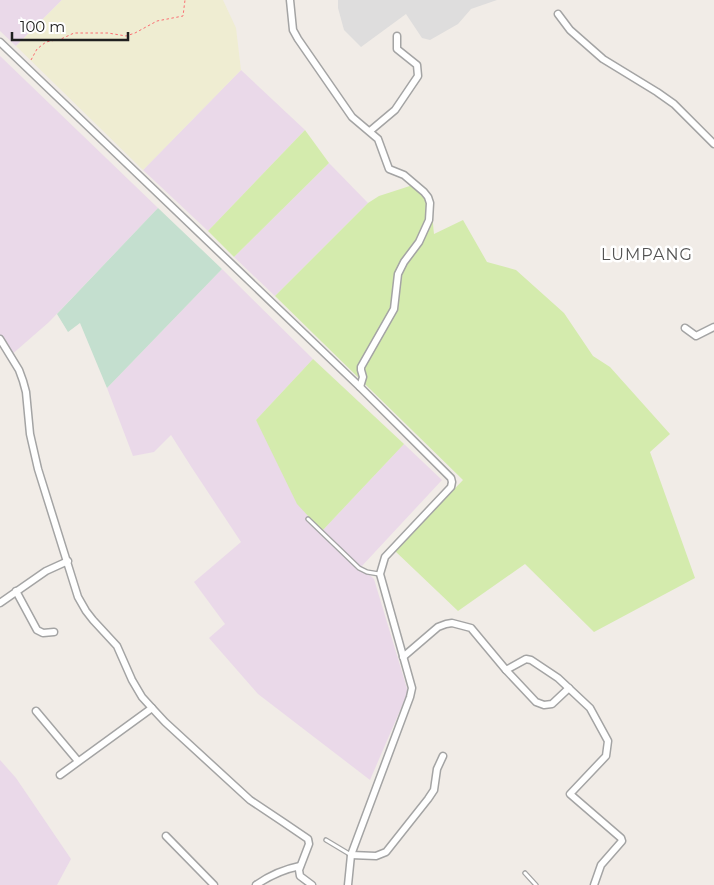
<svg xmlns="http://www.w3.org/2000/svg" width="714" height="885" font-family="Montserrat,sans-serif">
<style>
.residential{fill:#dedddd}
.industrial{fill:#ead9e9}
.farmland{fill:#efedd2}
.grass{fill:#d4ebad}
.wetland{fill:#c4dfcf}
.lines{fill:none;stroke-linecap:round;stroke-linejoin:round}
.service-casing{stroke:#a4a4a4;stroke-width:5.5}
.minor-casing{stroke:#a4a4a4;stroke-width:9}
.path{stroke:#fb6e72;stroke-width:1;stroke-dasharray:2.5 2.5;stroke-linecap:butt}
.service{stroke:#fff;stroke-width:3}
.minor{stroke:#fff;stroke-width:6}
.labels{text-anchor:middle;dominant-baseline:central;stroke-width:5;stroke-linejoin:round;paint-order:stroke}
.quarter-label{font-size:16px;letter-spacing:1px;fill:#535353;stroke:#fff}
</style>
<rect width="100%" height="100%" fill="#f1ece7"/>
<polygon class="residential" points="338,0 497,0 471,9 458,24 430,40 422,38 406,14 361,47 344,30 338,8"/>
<g class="industrial">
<polygon points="0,0 62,0 16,46 0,31"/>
<polygon points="0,56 158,208 49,322 10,356 0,337"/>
<polygon points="241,70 305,130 208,231 143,170"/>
<polygon points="329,163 368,203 275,296 234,257"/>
<polygon points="222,269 313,359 256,420 322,531 404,444 442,480 361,567 374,579 408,692 370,780 258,694 209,638 225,624 194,582 241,542 192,468 171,435 154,452 133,456 107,388"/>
<polygon points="0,760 16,778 71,859 57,885 0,885"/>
</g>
<polygon class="farmland" points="62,0 223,0 236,28 241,70 143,170 16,46"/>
<g class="grass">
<polygon points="305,130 329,163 234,257 208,231"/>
<path d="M416,184C433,202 432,211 434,234L463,220L487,262L516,270L564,313L593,356L610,367L670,434L650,452L695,578L594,632L525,564L458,611L395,551L463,480L275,296L368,203L379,196Z"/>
<polygon points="313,359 404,444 322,531 297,504 256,420"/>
</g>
<polygon class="wetland" points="158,208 222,269 107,388 80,323 68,332 57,314"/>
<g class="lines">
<g class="service-casing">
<g id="service">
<polyline points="308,519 359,568 367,572 379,574"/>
<polyline points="326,840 351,855"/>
<polyline points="525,873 536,885"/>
</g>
</g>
<g class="minor-casing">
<g id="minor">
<polyline points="290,0 293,30 298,39 352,117 378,139 389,169 404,175 424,192 428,197 430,203 429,220 419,242 404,262 398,274 394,309 361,367 361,370 363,377 360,387"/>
<polyline points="558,14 570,30 603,59 657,92 674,104 714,144"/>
<polyline points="0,42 360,387 451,478 452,482 451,487 385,557 380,574 412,688 410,697 351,855 348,885"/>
<polyline points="370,131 395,110 418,76 417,65 397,49 397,36"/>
<polyline points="685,328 696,336 714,327"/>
<polyline points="0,339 19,370 23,381 26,392 30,434 38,469 78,597 86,611 93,620 117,646 132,680 142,697 152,708 165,722 250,800 283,822 308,839 309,844 299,870 300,876 312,885"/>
<polyline points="16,591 37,630 43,633 54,632"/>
<polyline points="0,603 46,571 68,561"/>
<polyline points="403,657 438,627 446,624 452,623 471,628 506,670 536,702 544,705 552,704 569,688"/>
<polyline points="506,670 526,659 531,660 558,678 590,708 608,741 606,756 570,794 621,838 622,841 601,865 594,885"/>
<polyline points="36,711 78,761"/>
<polyline points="60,775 152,708"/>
<polyline points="166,836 214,885"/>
<polyline points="351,855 376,856 386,852 428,799 434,790 437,769 443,756"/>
<path d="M256,885C269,876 285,869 300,866"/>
</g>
</g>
<polyline class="path" points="31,60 37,49 46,42 61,39 74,33 108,33 126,36 135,33 157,21 183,16 185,0"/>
<use href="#service" class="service"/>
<use href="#minor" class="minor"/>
</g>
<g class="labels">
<g class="quarter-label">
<text x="647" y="254">LUMPANG</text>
</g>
</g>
<path d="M12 32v8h116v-8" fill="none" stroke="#202020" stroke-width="2.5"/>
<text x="20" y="32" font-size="15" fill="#202020" stroke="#ffffff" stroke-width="4" paint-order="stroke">100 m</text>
</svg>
